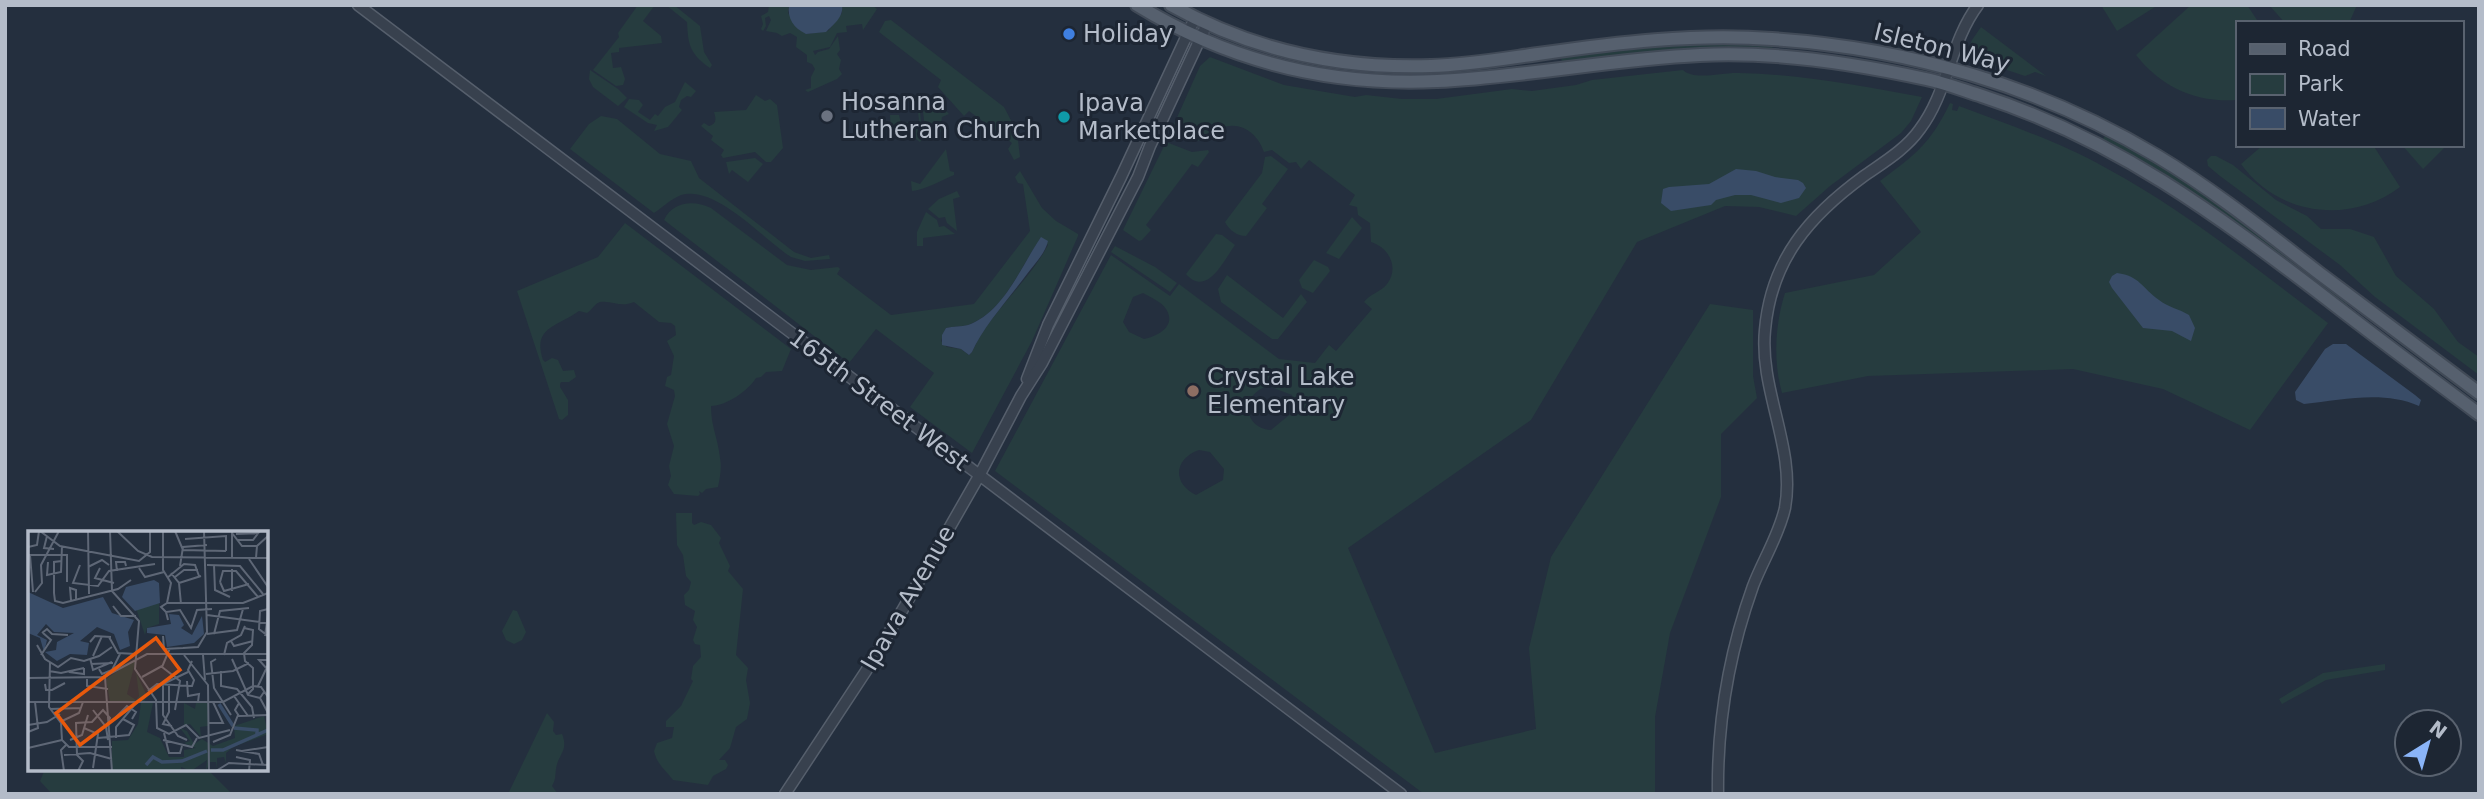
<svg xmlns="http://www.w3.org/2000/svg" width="2484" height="799" font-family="'DejaVu Sans',sans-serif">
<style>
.green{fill:#263c3f;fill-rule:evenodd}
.water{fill:#394c67}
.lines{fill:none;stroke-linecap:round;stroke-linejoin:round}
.minor-casing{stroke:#565f6c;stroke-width:13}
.major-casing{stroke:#414a57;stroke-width:16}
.minor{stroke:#38414e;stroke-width:10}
.major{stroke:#56606e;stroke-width:12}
.shop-dot{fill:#3f7fe0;stroke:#1d2633;stroke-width:2.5}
.worship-dot{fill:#6b7280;stroke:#1d2633;stroke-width:2.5}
.culture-dot{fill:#0f9aa8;stroke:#1d2633;stroke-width:2.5}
.education-dot{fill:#8d6e63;stroke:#1d2633;stroke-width:2.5}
.labels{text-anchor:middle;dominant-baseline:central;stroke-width:6;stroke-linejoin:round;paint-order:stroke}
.poi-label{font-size:24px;fill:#b4bcc9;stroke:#1d2633;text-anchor:start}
.street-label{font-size:24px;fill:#b4bcc9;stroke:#1d2633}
.inset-river{fill:none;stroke:#394c67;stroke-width:3.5}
.inset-road{fill:none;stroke:#5e6776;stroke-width:2}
.view{fill:#e8590c;fill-opacity:0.15;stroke:#e8590c;stroke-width:3.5}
.inset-edge{fill:none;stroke:#b4bcc9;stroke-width:3.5}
</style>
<rect width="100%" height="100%" fill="#242f3e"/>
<g class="green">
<polygon points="638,5 655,5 643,21 661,36 662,43 619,48 619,52 611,53 613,68 621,67 625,79 623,85 616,86 593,70 619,37 618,33"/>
<path d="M666,5H674L700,26L704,52L712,65L710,68C690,54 688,45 687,22Z"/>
<polygon points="769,5 789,5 788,13 806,34 828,31 842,13 842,5 872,5 877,9 863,30 862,24 846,26 847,32 837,33 830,47 813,51 815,55 818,52 829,49 838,36 840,50 837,54 841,60 839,69 842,74 837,79 808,92 805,90 811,88 811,77 815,69 812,64 807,62 807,55 796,47 797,37 790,33 782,36 777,33 766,31 771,20 769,16 765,18 766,26 763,31 761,29 763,24 761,16 768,12"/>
<polygon points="2101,5 2158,5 2117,31"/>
<path d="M2191,5H2247L2259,23H2237V100C2196,103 2161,87 2136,55Z"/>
<polygon points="2269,5 2357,5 2349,23 2285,23"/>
<polygon points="891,20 1004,107 1017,132 1020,157 1014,160 1008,149 1012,143 969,111 964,116 938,87 941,80 879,32 885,21"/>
<polygon points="1981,27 2046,76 2035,72 2025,76 1965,56 1972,40"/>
<polygon points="1721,43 1773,45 1772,51 1562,63 1561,57 1661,46"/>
<path d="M1210,57L1284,85L1355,97L1366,95L1402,99H1436L1512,89L1532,91L1576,85L1592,80L1683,70C1694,81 1723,72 1739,73C1800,74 1862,86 1922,97L1911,121L1901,133L1830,186L1796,216L1759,207L1725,206L1637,242L1531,420L1348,548L1435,753L1536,729L1529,648L1551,557L1710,304L1753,310V376L1757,398L1721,434V497L1670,633L1655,717V794H1424L995,471L1111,255L1170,296L1179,284L1279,359L1315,363L1329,345L1336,351L1372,309L1364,302C1371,293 1381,292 1387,284C1400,267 1388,247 1371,242L1370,223L1358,215L1357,207L1349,205L1355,195L1309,160L1301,169L1296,162L1289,163L1272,150L1264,152C1258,134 1241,120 1221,128C1214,132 1205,140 1197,141C1188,142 1178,135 1171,131L1200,66ZM1143,293C1150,297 1162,302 1166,309C1177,326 1158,336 1144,339L1129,332L1123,322L1133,297ZM1268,386L1292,395L1294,411L1271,430C1243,428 1240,394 1268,386ZM1199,450L1210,452L1224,469L1223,480L1196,495C1171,483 1175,458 1199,450Z"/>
<polygon points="590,70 618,89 627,98 618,106 593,87 589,79"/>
<polygon points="685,82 696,91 691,97 687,96 681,100 679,107 682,110 668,127 654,131 657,125 648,123 624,107 629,99 639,100 643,105 638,112 650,120 655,114 658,116 665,107 675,102"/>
<path d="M756,95L765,101L770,99L777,105L783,148L771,162H766L755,152L723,158L721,155L724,150L711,140L713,136L701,126L704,123L709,126C717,124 716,118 714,112L746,110Z"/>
<polygon points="931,101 937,101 949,114 942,117 941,125 944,131 931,134 925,129 923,111 931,108"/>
<path d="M1950,103L1953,104L1952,110L1957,111L1959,106C2009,125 2060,142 2106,168C2186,211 2256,269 2328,323L2250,430L2163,389L2073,369L1868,376L1782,393C1773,361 1775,324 1785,293L1874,275L1921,232L1880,181C1915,155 1931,143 1950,103Z"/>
<polygon points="918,112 920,112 922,132 926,134 920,142 906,131 902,132 899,137 887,139 891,133 890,115 899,115 901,123 919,121"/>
<path d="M601,116L617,119L660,154L691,161L699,178L794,252L811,258L829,255L830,259L805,261L791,257C763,239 716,185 681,195C671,199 663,207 654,213L570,149L589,124Z"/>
<polygon points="2106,134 2151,159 2199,189 2349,302 2346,307 2212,206 2162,172 2103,139"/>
<polygon points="1166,142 1192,152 1208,150 1209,152 1198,167 1192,164 1146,225 1151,230 1142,240 1139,241 1123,230"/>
<path d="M2263,145H2373L2400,187C2350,225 2278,216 2241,164Z"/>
<polygon points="2402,145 2447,145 2423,169"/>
<path d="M946,149L950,171L954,172V175C942,180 925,190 912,191L911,181L920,184Z"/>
<path d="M1271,156L1288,169L1262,204L1267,208L1246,236C1237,236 1229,230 1225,222L1262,173L1265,157Z"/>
<polygon points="2211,156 2216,156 2233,165 2276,200 2307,216 2321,229 2350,229 2374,237 2396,276 2434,309 2458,342 2479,357 2479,375 2375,297 2340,265 2220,176 2208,166 2207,160"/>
<polygon points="755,158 763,164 748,182 732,170 729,174 726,162"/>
<path d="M1020,171L1042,208L1056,221L1078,234V236L1032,341L972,453L910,407L934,373L876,329L849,363L664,220C673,201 694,200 711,208L787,265L811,270L838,267L840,269L837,274L891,315L974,304L1030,231L1023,184L1018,183L1015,177ZM1041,238L1048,245C1028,283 989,313 972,352L969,355L961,349L947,347L941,341L946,328C953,326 961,327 968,325C1005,312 1020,266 1041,238Z"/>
<polygon points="957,191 960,197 953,199 957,231 947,223 945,217 939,218 928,209 939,199"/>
<polygon points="926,212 937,220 939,227 944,226 955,234 923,238 923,246 917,246 917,232"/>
<polygon points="1352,217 1362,228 1339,259 1326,253"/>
<path d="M625,223L791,349L782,371L766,372L761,377L756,378C748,391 726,406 711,406C711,427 718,438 720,458C722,468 720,477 718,487L706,489L702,493L699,491L700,494L698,496L674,494L668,485L671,476L669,466L674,446L667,424L675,396L674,390L665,386L667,377L671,375L674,356L667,341L676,335L675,326L671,323L659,322L634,302C620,308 612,300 600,302C595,303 592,310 587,313L579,311C557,327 532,327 543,360L545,362L552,358L558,360L563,371L574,370L576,377L569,382H561L560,384V387L568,400V415L562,420L559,419L517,291L598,257Z"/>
<path d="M1216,234L1222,235L1235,245C1224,260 1207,298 1186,274Z"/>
<polygon points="1115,246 1155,267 1177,283 1170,292 1111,252"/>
<polygon points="1314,260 1328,267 1330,271 1313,293 1302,288 1299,280"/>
<polygon points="1227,275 1283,318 1301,294 1307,302 1278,339 1272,339 1221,302 1218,289"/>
<path d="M676,513H692V523L694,525L701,522L711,525L721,538L719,543L730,566L728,571L743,589L736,655L748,668L746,680L750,703L747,719L736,727L730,748L719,760H725L728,765L726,769L713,776L708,785L673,780C666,770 657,765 654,751L657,743L672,738L674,727H666V721L681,706L693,681L691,679L693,666L701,657L700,645L695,644L693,640L697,627L693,620L695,611L685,605L684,595L689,590L691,582L686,576L683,555L677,545Z"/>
<polygon points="513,610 517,611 526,632 522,640 514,644 506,640 502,631"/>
<polygon points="2385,664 2385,670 2326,680 2282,704 2279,699 2323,673"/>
<path d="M547,713L554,722L553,731L556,735L562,734C569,751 558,754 556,769C555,776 556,779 552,786L558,794H508Z"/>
<polygon points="45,769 73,769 76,772 77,769 207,769 232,794 52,794 40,781"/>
</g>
<g class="water">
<path d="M789,5H842C844,17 833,25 826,32L806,34C794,28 787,19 789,5Z"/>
<polygon points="1736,169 1756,171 1775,177 1798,180 1803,183 1806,188 1799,198 1781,203 1751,195 1735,195 1716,200 1711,205 1671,211 1661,203 1663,189 1669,187 1709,184"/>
<path d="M1041,237L1048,241C1045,254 1035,263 1027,274C1010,297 983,327 972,352L969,355L961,349L942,345V335L946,328C953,326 961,327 968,325C1004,312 1021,266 1041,237Z"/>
<path d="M2117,273C2140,276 2142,288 2159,300C2168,307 2179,309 2189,315L2195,328L2191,341L2172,331L2143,328L2112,288L2109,282L2112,276Z"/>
<path d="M2333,344H2346L2415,395L2421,400L2419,406C2383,390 2342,400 2304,404L2296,400L2295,392L2325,349Z"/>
</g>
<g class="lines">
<g class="minor-casing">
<g id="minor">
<polyline points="358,5 1401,794"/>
<polyline points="1027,379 1048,325 1121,177 1195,18"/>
<polyline points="785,794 866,671 903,609 979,476 1021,396 1042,363 1138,177 1150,146 1207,24"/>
<path d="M1718,794C1717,723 1729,653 1753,586C1763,560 1779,535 1785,508C1796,448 1759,390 1765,330C1771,260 1809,216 1864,176C1884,162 1906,149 1920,129C1948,92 1950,42 1978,5"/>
</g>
</g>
<g class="major-casing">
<g id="major">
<path d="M1137,5C1228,61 1330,86 1437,81C1525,77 1612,59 1700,55C1774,51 1853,63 1926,79C1945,83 1963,90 1982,96C2117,140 2216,214 2327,299C2377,338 2428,376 2479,414"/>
<path d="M1171,5C1251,50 1340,69 1431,66C1467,65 1502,59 1538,54C1615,43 1694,33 1772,39C1908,48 2040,86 2157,156C2214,190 2266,232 2319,273C2372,313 2426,353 2479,393"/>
</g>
</g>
<use href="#minor" class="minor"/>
<use href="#major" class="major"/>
</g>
<circle class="shop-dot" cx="1069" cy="34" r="7"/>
<circle class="worship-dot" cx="827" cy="116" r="7"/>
<circle class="culture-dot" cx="1064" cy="117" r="7"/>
<circle class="education-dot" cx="1193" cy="391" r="7"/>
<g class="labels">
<g class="poi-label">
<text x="1083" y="34">Holiday</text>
<text x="841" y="102">Hosanna<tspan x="841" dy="28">Lutheran Church</tspan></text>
<text x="1078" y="103">Ipava<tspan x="1078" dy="28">Marketplace</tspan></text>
<text x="1207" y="377">Crystal Lake<tspan x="1207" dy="28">Elementary</tspan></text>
</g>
<g class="street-label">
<text transform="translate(1942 48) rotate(14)">Isleton Way</text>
<text transform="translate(879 400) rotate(37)">165th Street West</text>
<text transform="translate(908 598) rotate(-60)">Ipava Avenue</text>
</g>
</g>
<g transform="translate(28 531)">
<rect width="240" height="240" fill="#242f3e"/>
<path d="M131,72V93L119,97L117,104L108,77ZM108,128L99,163L108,169L111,165L108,141L119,165L116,171H82L78,148ZM113,172H125L119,201L132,207L141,226H156V219L168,217L156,212L162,210L152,197L159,200L166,213L174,208L185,215L207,207L206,195L236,185L240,203L205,216L198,222V232L196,226L189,227V238L188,231H182L178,240L179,229L163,240L153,236V240H84V210L100,209L110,193ZM156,172L167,178L168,172H180V195L172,196L173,206L162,193L156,194Z" fill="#263c3f"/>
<path d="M126,49L131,52L132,72L107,80L94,66L98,56ZM0,61L35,77L75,66L84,82L106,89L100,101L102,115L92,119L86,103L69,96L52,110L61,112L59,124L42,123L29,130L17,121L28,119L29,111L46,102L26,101L18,93L9,104L19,109L16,121L12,107L0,102ZM141,83L151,84L156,94L153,97L164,104L174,85L176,103L166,112L139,116L137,104L119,102V97L143,93Z" fill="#394c67"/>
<path class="inset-river" d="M191,173L205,195M206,197L229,199V203M183,219H195L240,199M118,234L125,226L134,231L154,230L179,220"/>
<path class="inset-road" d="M12,0L32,15L111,30L122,21V0M60,0L61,63M82,0L84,60L111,90L107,138L128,169L129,197L141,203L158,194L171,207L202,199M89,0L110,20L124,26L240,27M135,0V39L143,52L139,72M147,0L155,19L198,20M204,2L214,15H229M208,3L231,2M19,5L16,17L26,18M157,8L198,5V20M210,9H225L232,0M0,16L9,14L11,0M0,24H39V51M2,24L5,61M204,26V0M228,27L229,15L240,5M221,28L240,56M34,30L26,31V62L27,70L35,72L90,58L103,49M20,31L19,44L33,41L34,15M52,34L45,52L70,55L81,40L127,33M179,34L212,35L235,63M186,34L187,59L202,66M152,35L155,16L179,14M60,36L74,29L81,34M72,37L67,47L86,52M111,37L117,46L136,41M89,40L88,31H97L98,35M143,42L151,52L153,73M147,46L156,39H170M139,47L156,33L167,34L171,45M192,51L195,40H208L230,66M192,51L196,60L221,53M151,52L173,45M204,60V38M7,61L14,52L13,34L31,0M43,69L42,57L48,59V68M85,75L93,85H108M240,78L232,80L231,98L240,105M138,81L133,76L139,72H215L240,62M179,84L240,92M140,89L138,81L152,79L163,97L169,79L184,78M216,97L225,99L224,114L216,122L217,130L225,137V158L219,164M14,102L19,98L24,103L40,104M179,103L209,99L215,78M186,103L192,80L221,77M135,105L136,118L155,117M237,105L240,84M81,106L90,122L108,123M203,110L206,115L225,110M62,111L67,105L83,106M9,114L17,128L30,136L43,127L56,130L71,125L84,116M142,117L134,136L152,150L147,179M155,117L170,116L179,101L176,0M13,124L23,109L15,102M156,124L180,154L181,240M175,124L177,149M196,124L199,112L213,104L217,95M65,125L74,105M62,127L65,139L84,131M188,128L183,131L186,157L203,184M204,128L220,164L232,167M240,129H231L240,139M22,131L21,176L33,192L34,209M63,133L85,132M71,138L74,143L84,139L92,123M21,140L33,142L56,137M193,140V155L209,158L224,176L226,187M41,141L56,143V137M178,143L205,140L221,132M77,146L84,240M114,146L134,135M0,147L76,146L119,123H240M59,148V155L80,158M159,150L160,165L171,163L170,171M17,153L18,159H24L37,152M141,155V181L135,193L144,195M230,155L240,134M120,160L129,153L164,155L166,149L160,139L164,130M236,161L232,167L240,182M206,165L220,185M0,171H195L225,155L233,156L240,166M211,172L207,179L211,185L240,184M22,178L53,177M65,179L78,196L80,209M86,188L99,175L108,181L104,188M32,191L51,182L55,171M180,192H195L185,171M0,194L19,191L32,183M56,197L70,203L65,237M0,201L10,197L7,171M136,202L141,222H152L154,215M70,207L101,204L106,194L95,188M88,207V196L109,171M34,209L41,216H84M42,209L54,204L60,184M135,209L164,216L169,207M159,209L150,205L135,184V153L160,141M185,211L202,204L210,184M0,217L34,209M208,219L231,223L235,234M214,220L240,216M36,224L62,222L84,228M208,226L222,229L221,240M36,240L33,219L38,214M50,240L55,230L49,224L48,192L64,191L75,179L82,187L78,196M56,240H80M188,240L201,232L240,234"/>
<path class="view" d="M128,107L152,139L52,214L28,182Z"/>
<rect width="240" height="240" class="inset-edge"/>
</g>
<rect width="2484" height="799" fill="none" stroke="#b4bcc9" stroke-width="14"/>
<rect x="2236" y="21" width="228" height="126" fill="#1d2633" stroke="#59626f" stroke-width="2"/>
<rect x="2250" y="44" width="35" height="10" fill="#56606e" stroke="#59626f" stroke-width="2"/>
<text x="2298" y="56" font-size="21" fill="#b4bcc9">Road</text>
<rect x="2250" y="74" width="35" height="21" fill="#263c3f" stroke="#59626f" stroke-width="2"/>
<text x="2298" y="91" font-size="21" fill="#b4bcc9">Park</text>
<rect x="2250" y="108" width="35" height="21" fill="#394c67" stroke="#59626f" stroke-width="2"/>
<text x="2298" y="126" font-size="21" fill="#b4bcc9">Water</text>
<g transform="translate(2428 743) rotate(37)"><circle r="33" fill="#1d2633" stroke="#59626f" stroke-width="2"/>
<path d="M0-5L12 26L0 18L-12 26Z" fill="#8ab4f8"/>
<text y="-10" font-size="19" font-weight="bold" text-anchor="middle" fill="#b4bcc9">N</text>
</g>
</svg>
